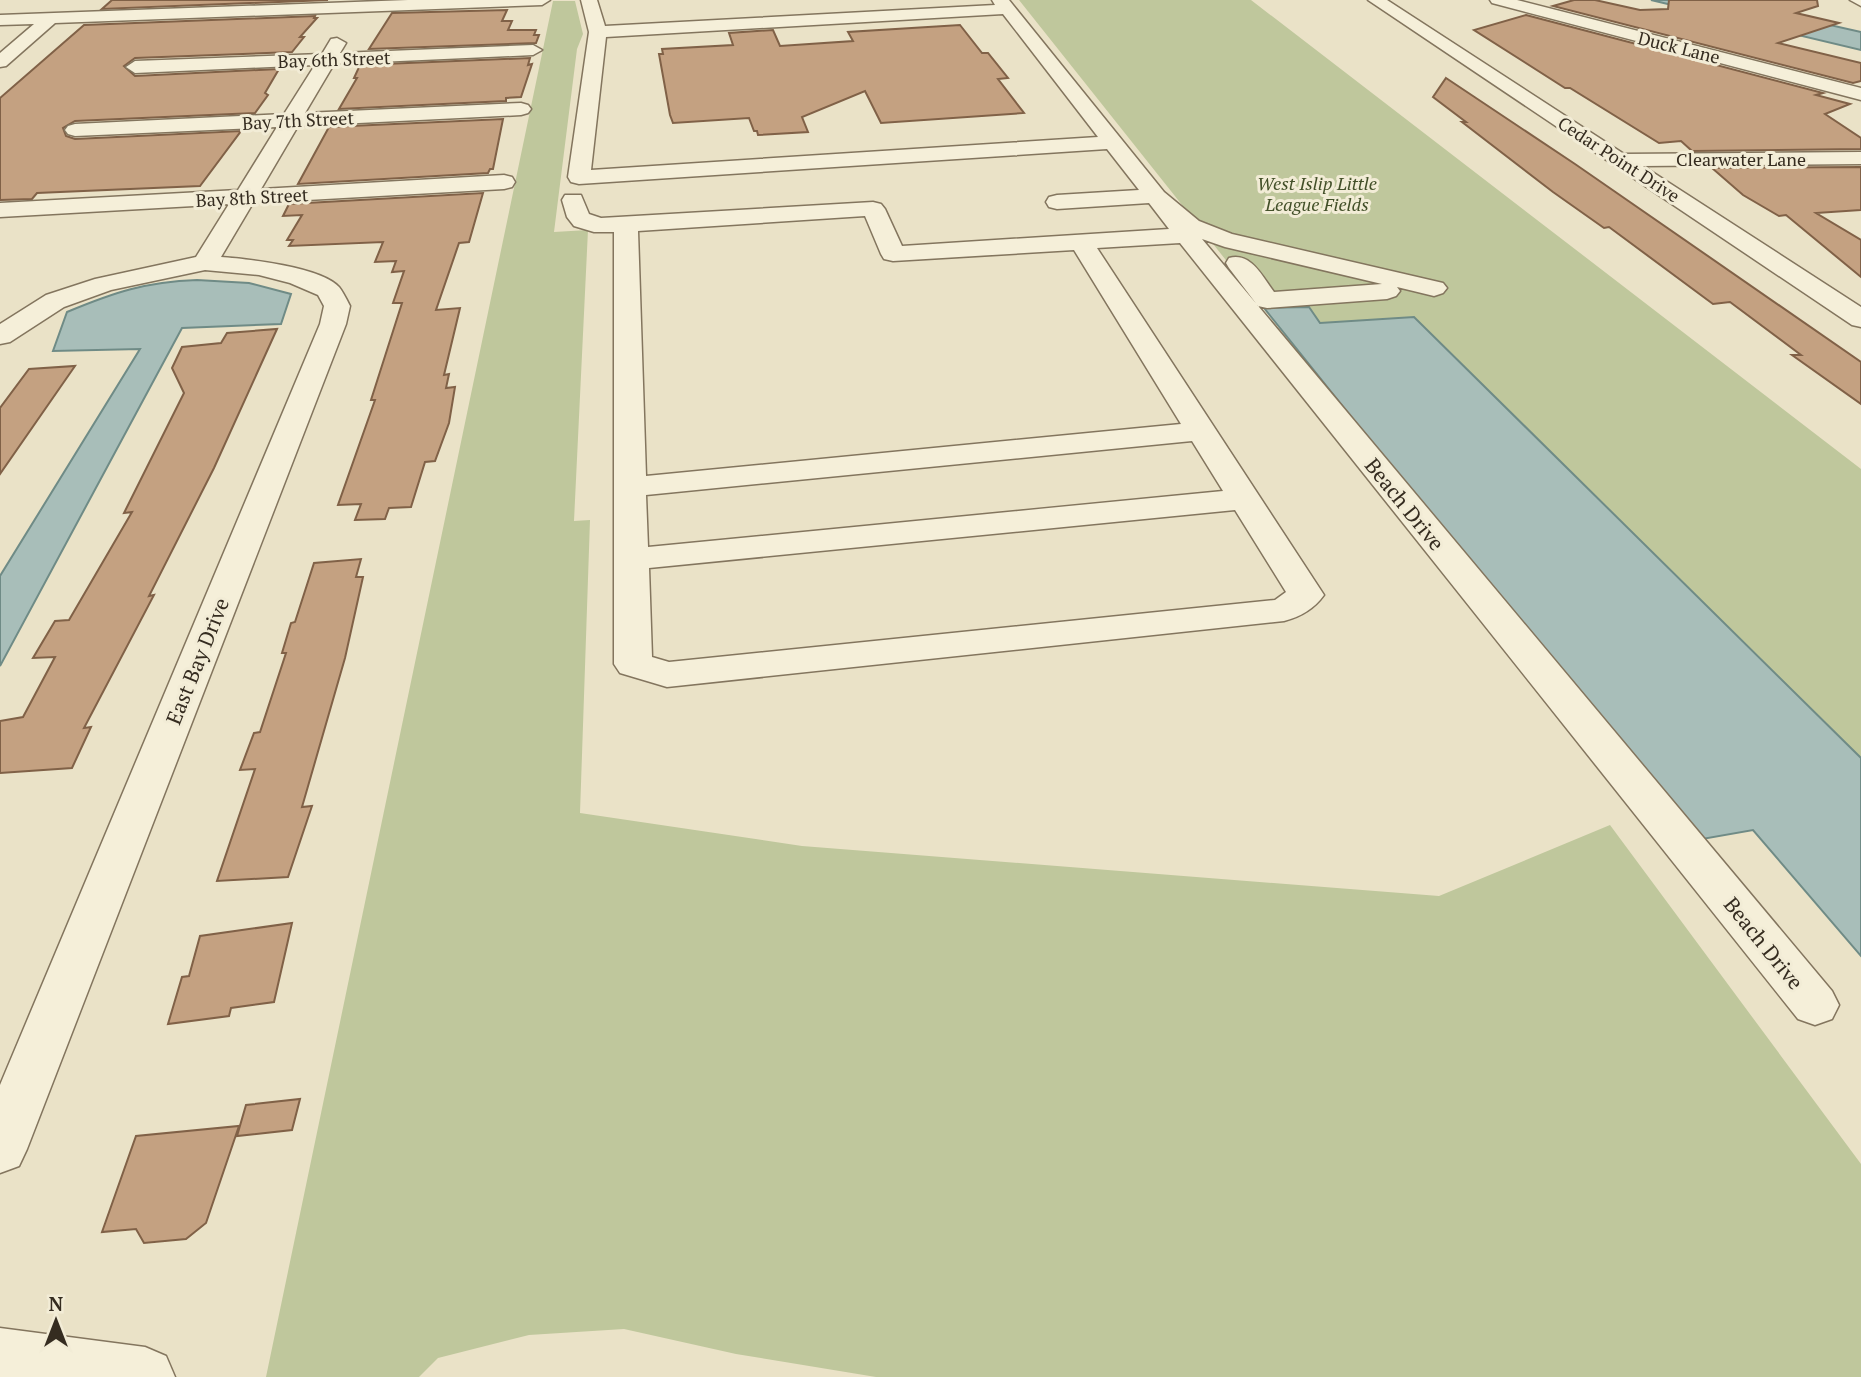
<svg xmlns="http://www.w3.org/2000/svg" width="1861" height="1377" font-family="'PT Serif',serif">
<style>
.green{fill:#bfc79c}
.water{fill:#a8beb9;stroke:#6f8b86;stroke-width:2}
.building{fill:#c4a181;stroke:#806147;stroke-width:2}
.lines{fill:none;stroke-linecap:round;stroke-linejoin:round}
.minor-casing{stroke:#83755e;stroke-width:3}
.minor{fill:#f5efd9;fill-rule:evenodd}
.labels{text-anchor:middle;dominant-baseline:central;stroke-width:6;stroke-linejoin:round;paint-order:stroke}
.far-street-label{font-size:18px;fill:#352c20;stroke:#f2ecd6}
.far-park-label{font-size:18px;font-style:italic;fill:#435029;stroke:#f2ecd6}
.street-label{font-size:21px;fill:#352c20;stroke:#f2ecd6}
</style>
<rect width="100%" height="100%" fill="#eae2c7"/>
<g class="green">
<polygon points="1019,0 1251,0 1861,469 1861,758 1414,318 1319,323 1309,307 1264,308"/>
<polygon points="553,1 575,1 583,34 577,49 554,232 588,230 574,521 590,520 580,813 802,846 1439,896 1610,825 1861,1164 1861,1377 876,1377 736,1354 624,1329 529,1335 438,1358 419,1377 266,1377"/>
</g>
<g class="water">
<polygon points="1651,0 1719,0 1861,32 1861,50"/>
<path d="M197,280L249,283L291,294L281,324L182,328L0,666V576L140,349L53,351L67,312C115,292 145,282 197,280Z"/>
<polygon points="1309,307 1320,323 1414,317 1861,758 1861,956 1753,830 1691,841 1264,308"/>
</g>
<g class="building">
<polygon points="112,0 328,0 102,9"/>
<polygon points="1574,0 1595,0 1640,10 1668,9 1669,0 1817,0 1818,6 1796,13 1839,23 1778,43 1861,63 1861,81 1853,83 1553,6"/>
<polygon points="507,10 502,21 512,21 508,30 536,30 534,35 539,35 536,43 369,49 392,13"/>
<polygon points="1526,15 1823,93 1816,95 1850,104 1825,114 1861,138 1861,149 1692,151 1681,141 1659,143 1570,88 1565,88 1474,30"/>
<polygon points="315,16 314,18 317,18 300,37 304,37 292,52 135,58 124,66 135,76 279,69 265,93 268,95 255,113 75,121 63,128 66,136 75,139 241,131 200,186 37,193 32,199 0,200 0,98 84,25"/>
<polygon points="960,25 982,53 988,53 1008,78 998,79 1024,113 881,123 865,91 802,117 808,132 758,135 757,131 754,131 749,118 673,123 670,115 659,54 663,54 662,49 733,45 729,33 773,30 780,46 853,41 848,32"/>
<polygon points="530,58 528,65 532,64 521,97 506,98 506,101 339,109 357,78 354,78 360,65"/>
<polygon points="1446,78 1575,164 1861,362 1861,404 1792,355 1801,355 1730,302 1713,304 1609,227 1604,228 1553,192 1462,122 1466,122 1433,97"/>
<polygon points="503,119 493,169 490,169 488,173 298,184 329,127"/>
<polygon points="1861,167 1861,210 1816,213 1861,240 1861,277 1786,215 1779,216 1743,195 1712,168"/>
<polygon points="483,193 469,242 459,243 436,310 460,308 444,375 449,374 446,388 455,387 449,423 435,461 425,462 411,507 389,508 385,519 355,520 361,504 338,505 375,400 371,400 402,303 393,303 404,271 392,272 396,261 375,262 383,242 289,246 293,240 287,240 302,215 283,216 289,204"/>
<polygon points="277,329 214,468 149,596 154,595 84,728 91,727 72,768 0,773 0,721 23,717 55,657 33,658 55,621 69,620 132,512 124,513 184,393 172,368 182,347 221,343 227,333"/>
<polygon points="75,366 0,474 0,408 29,369"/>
<polygon points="361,559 356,577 363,577 345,658 302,807 312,806 288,877 217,881 255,769 240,770 254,733 260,732 286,653 282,653 291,623 295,622 314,563"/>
<polygon points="292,923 274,1002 231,1008 229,1016 168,1024 182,977 189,976 200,936"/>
<polygon points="300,1099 292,1130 237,1136 246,1105"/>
<polygon points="239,1126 206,1223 186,1239 144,1243 136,1229 102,1232 136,1136"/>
</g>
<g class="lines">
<g class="minor-casing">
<g id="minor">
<polygon points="408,0 550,0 542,5 55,23 6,66 0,67 0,53 34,24 0,25 0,15"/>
<path d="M581,0H597L605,26L995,5L992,0H1009L1164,192L1199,221L1232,234L1443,283L1447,288L1443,293L1434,296L1397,287L1400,291L1396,296L1387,299L1267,308L1258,306L1229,268L1226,263L1229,258C1251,252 1262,276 1274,292L1382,284L1225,247L1202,239L1832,991L1839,1005L1832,1019L1815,1025L1798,1019L1180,243L1097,248L1324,595C1314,609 1300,617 1284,621L667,687L620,673L614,664V232H594L574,226L567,217L562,200L565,195H581L589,214L601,218L873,202L881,204L885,209L902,246L1169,229L1149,203L1057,209L1049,207L1046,202L1049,197L1057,195L1139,190L1107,149L579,184L571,182L568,177L589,32ZM1003,14L1098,137L591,170L606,37ZM865,216L881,254L884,259L893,261L1074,250L1181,424L646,476L638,231ZM1192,441L1223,491L648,547L646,495ZM1235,510L1286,592L1275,600L669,662L652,657L649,568Z"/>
<polygon points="1368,0 1387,0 1624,154 1861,152 1861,164 1643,166 1861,307 1861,327 1852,325"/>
<polygon points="1490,0 1517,0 1861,88 1861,100 1492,3"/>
<polygon points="1850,0 1861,0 1861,6"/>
<path d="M337,38L346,43L340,53L533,45L542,50L533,55L334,64L305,113L521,103L528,105L531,109L528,113L521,115L298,126L261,189L504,175L512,177L515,182L512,187L504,189L253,203L221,257C248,259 321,267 339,287C343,292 347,300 350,306L346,324L27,1149L19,1166L0,1173V1085L320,324L324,306L318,295L290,283L259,275L205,270L111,290L64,307L10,342L0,344V324L46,295L95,279L196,257L229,204L0,217V203L238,190L277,127L75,136L68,134L65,130L68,126L75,124L284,114L315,65L135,73L126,67L135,61L322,54L331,39Z"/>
<polygon points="0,1328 145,1347 166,1356 175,1377 0,1377"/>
</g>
</g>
<use href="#minor" class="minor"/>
</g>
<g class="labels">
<g class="far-street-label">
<text transform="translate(1679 47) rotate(14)">Duck Lane</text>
<text transform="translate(334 59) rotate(-2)">Bay 6th Street</text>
<text transform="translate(298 120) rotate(-3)">Bay 7th Street</text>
<text transform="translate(1619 159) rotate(33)">Cedar Point Drive</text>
<text x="1741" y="159">Clearwater Lane</text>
<text transform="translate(252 197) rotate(-3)">Bay 8th Street</text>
</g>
<g class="far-park-label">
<text x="1317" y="183">West Islip Little<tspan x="1317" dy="21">League Fields</tspan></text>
</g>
<g class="street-label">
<text transform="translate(1405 504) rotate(51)">Beach Drive</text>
<text transform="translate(197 661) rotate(-68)">East Bay Drive</text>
<text transform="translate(1764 943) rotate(51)">Beach Drive</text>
</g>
</g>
<g transform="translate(56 1321)" stroke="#f2ecd6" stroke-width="5" paint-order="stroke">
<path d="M0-5L12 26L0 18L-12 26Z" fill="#352c20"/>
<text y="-10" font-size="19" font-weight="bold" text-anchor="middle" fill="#352c20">N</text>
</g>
</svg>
